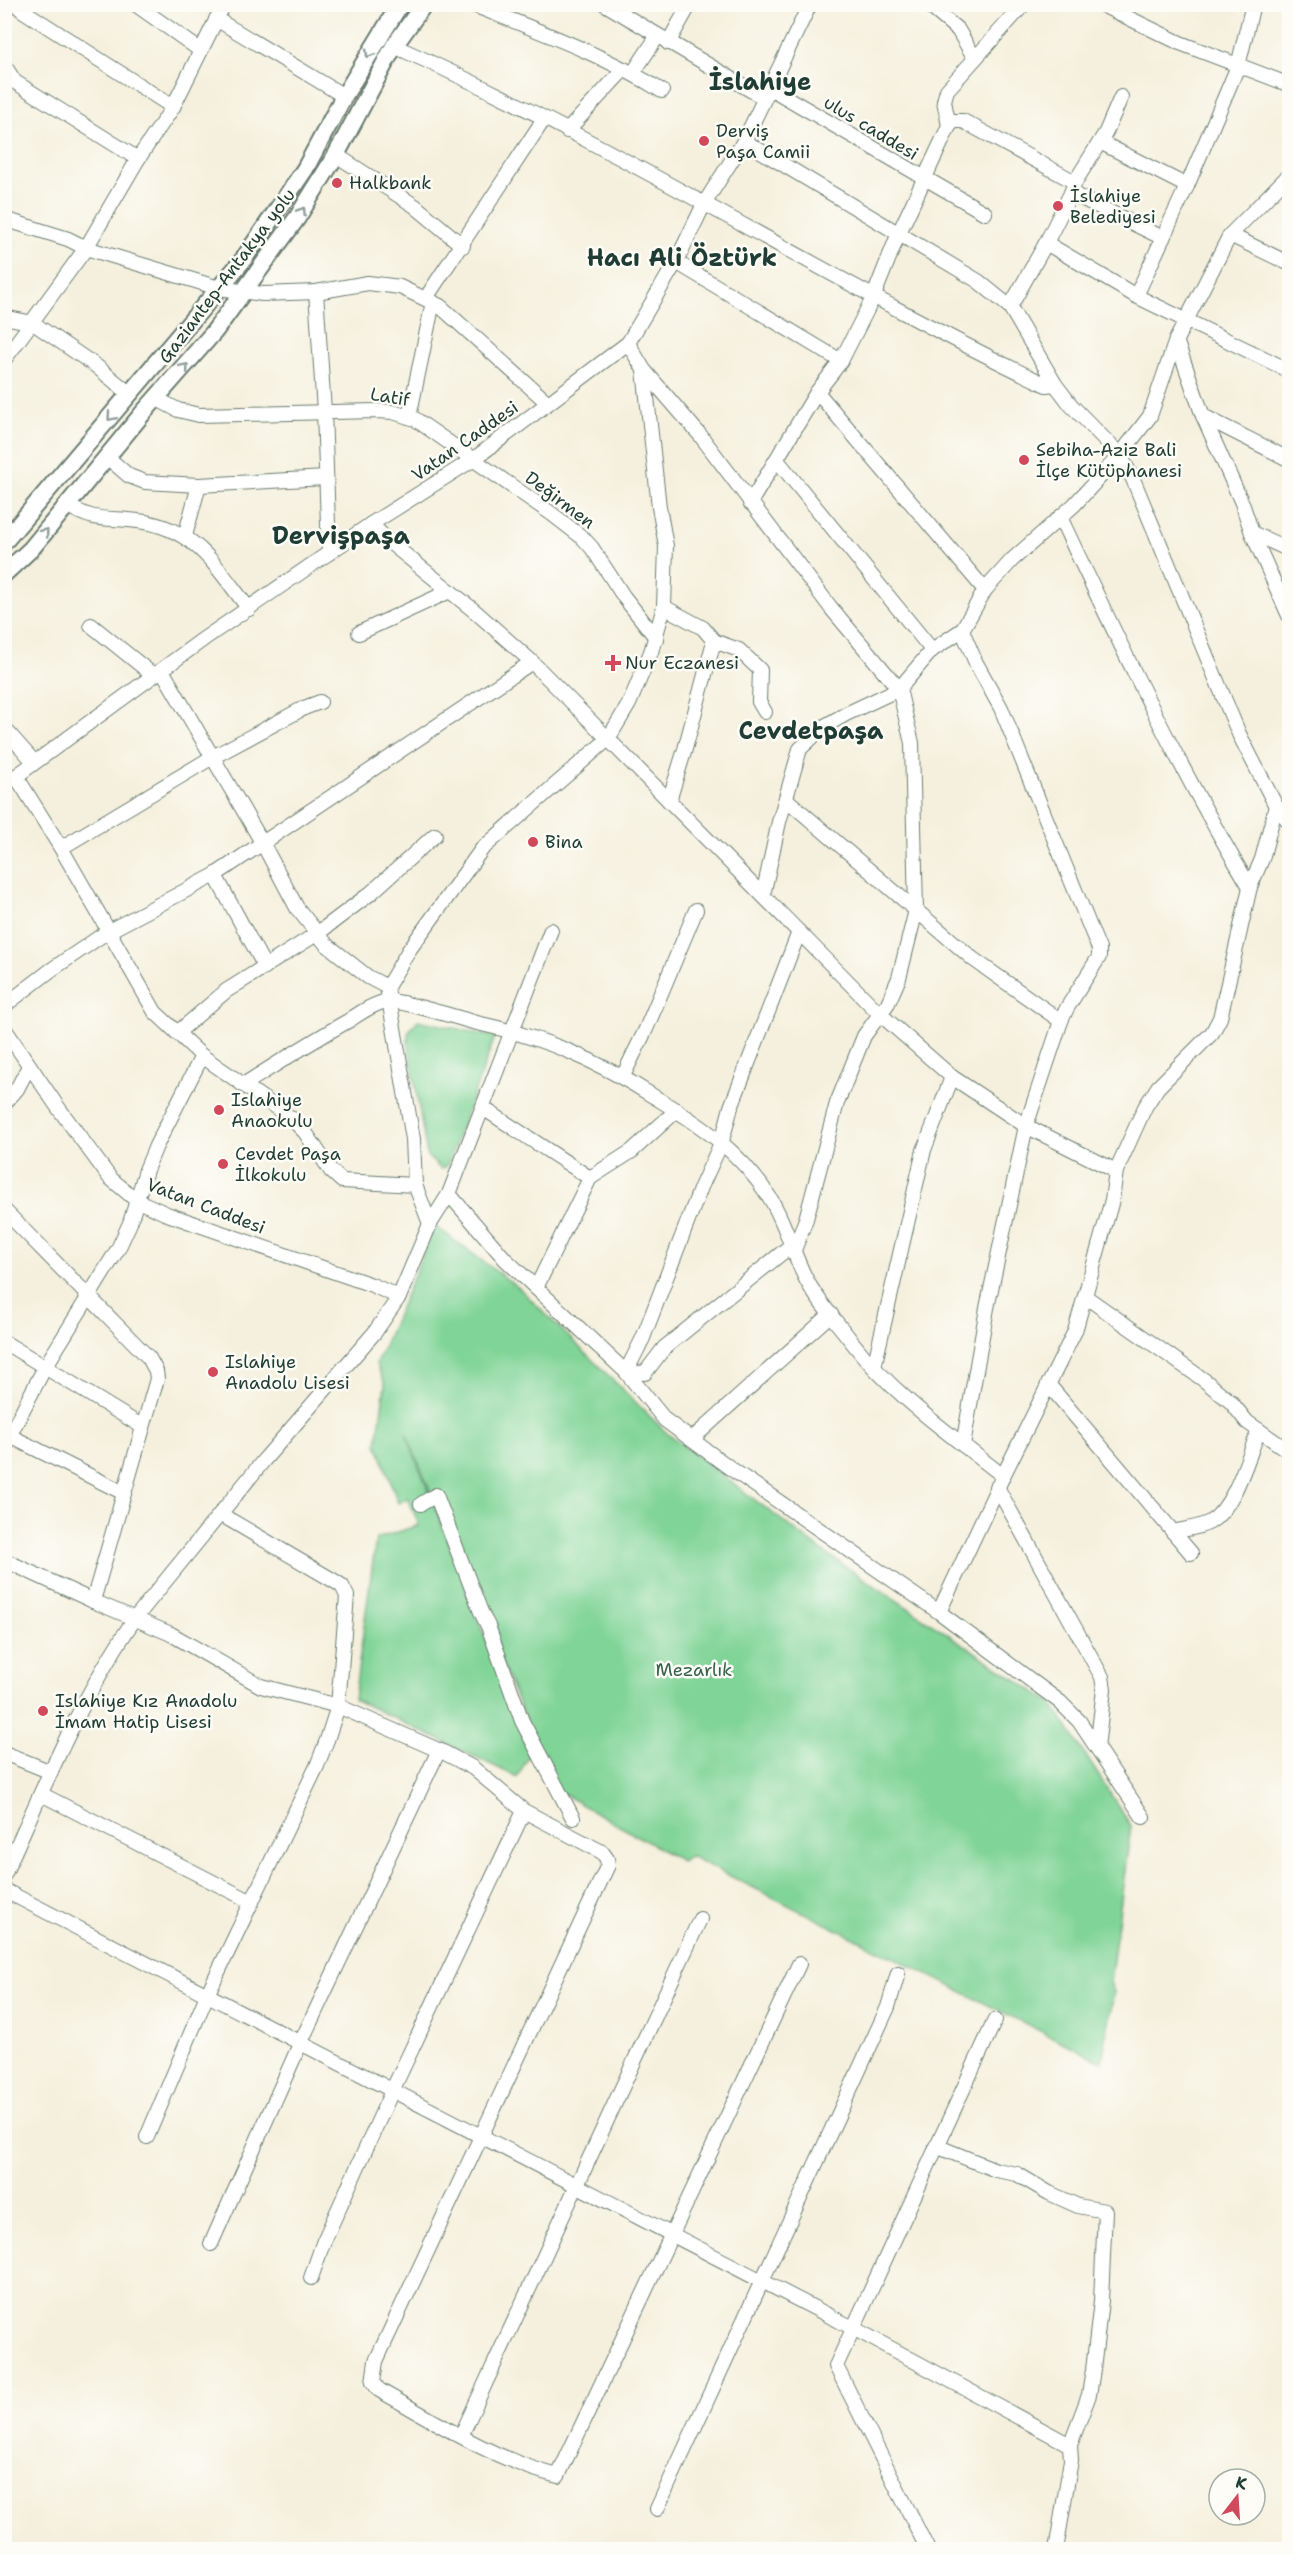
<svg xmlns="http://www.w3.org/2000/svg" width="1294" height="2554" font-family="'Shantell Sans',sans-serif">
<style>
.green{fill:#80d497;stroke:#508866;stroke-width:1.5}
.lines{fill:none;stroke-linecap:round;stroke-linejoin:round}
.minor-casing{stroke:#6a7c6f;stroke-width:16}
.major-casing{stroke:#6a7c6f;stroke-width:20}
.minor{stroke:#fff;stroke-width:14}
.major{stroke:#fff;stroke-width:16}
.oneway{stroke:#8f9e9a}
.poi-dot{fill:#d1495b;stroke:#fdfcf7;stroke-width:2}
.labels{text-anchor:middle;dominant-baseline:central;stroke-width:5;stroke-linejoin:round;paint-order:stroke}
.street-label{font-size:18px;fill:#1f3d34;stroke:#fdfcf7}
.poi-label{font-size:18px;fill:#1f3d34;stroke:#fdfcf7;text-anchor:start}
.park-label{font-size:18px;fill:#37634d;stroke:#fdfcf7}
.district-label{font-size:24px;font-weight:bold;fill:#1f3d34;stroke:#fdfcf7}
</style>
<rect width="100%" height="100%" fill="#fdfcf7"/>
<filter id="ink" filterUnits="userSpaceOnUse"><feTurbulence type="fractalNoise" baseFrequency=".0167" numOctaves="2"/><feDisplacementMap in="SourceGraphic" scale="12" xChannelSelector="R" yChannelSelector="G"/><feConvolveMatrix kernelMatrix="1 2 1 2 8 2 1 2 1" color-interpolation-filters="sRGB"/></filter>
<filter id="wash" filterUnits="userSpaceOnUse"><feTurbulence type="fractalNoise" baseFrequency=".008" numOctaves="4" result="noise"/><feDisplacementMap in="SourceGraphic" scale="24" xChannelSelector="R" yChannelSelector="G"/><feGaussianBlur stdDeviation="1.35" result="paint"/><feColorMatrix in="noise" values="0 0 0 0 0 0 0 0 0 0 0 0 0 0 0 0 0 1.4 0 .05"/><feComposite in="paint" operator="in"/></filter>
<g filter="url(#wash)">
<rect width="100%" height="100%" fill="#f5f0dd"/>
<g class="green">
<polygon points="418,1020 495,1037 447,1166 441,1169 427,1156 408,1041 408,1032"/>
<polygon points="435,1226 519,1288 668,1434 825,1553 1052,1703 1131,1826 1110,1982 1114,1992 1102,2062 690,1856 681,1861 554,1789 406,1433 530,1754 517,1777 354,1699 376,1539 419,1525 408,1498 398,1503 377,1444 385,1384 376,1364"/>
</g>
</g>
<g filter="url(#ink)">
<g class="lines">
<g class="minor-casing">
<g id="minor">
<polyline points="16,4 22,10 173,107"/>
<polyline points="135,4 200,50"/>
<path d="M471,4C536,30 603,54 662,91"/>
<polyline points="605,4 764,98"/>
<polyline points="927,4 958,30 974,57"/>
<polyline points="1100,4 1180,43 1290,85"/>
<polyline points="4,5 5,4"/>
<polyline points="216,19 344,96"/>
<polyline points="668,43 690,4"/>
<path d="M394,46C618,145 825,279 1046,385L1055,384"/>
<polyline points="4,65 15,82 138,159"/>
<polyline points="633,73 657,37"/>
<polyline points="770,88 985,213"/>
<polyline points="949,126 944,101 947,90 1024,4"/>
<polyline points="567,131 624,69"/>
<polyline points="744,141 978,281 1010,307 1055,384 1071,405 1120,455 1133,479 1239,734 1276,806 1290,823"/>
<polyline points="1100,142 1187,186"/>
<polyline points="336,155 415,206 463,246"/>
<polyline points="1071,193 1163,238"/>
<polyline points="4,219 68,239 86,248 219,288 263,294 316,292 368,283 400,287 440,306 548,403"/>
<polyline points="1230,235 1290,264"/>
<polyline points="1046,243 1136,296 1290,371"/>
<polyline points="676,262 841,361"/>
<polyline points="316,292 324,411 329,553"/>
<polyline points="1136,296 1187,186 1238,66 1253,4"/>
<polyline points="426,298 544,119"/>
<polyline points="1010,307 1046,243 1071,193 1075,182 1106,132 1121,97"/>
<polyline points="4,317 33,323 96,366 130,394"/>
<polyline points="1176,340 1203,416 1242,503 1252,533 1290,618"/>
<polyline points="628,343 644,370 700,435 831,608 899,689 912,743 916,910 899,978 888,1003 864,1036 837,1103 806,1219 793,1253"/>
<polyline points="4,360 86,248 138,159 173,107 224,4"/>
<polyline points="817,392 985,590"/>
<polyline points="157,399 178,410 199,415 377,411 393,412 415,419 552,514 583,538 592,548 624,597 657,639"/>
<polyline points="1203,416 1290,460"/>
<polyline points="409,417 433,302"/>
<polyline points="107,457 129,476 145,482 199,485 326,478"/>
<polyline points="777,460 932,650"/>
<polyline points="750,503 817,392 841,361 873,298 898,235 949,126 954,121 963,121 1075,182"/>
<path d="M67,505C95,523 108,517 138,521C196,528 216,567 249,609"/>
<path d="M1060,517C1119,642 1178,768 1250,887"/>
<polyline points="371,524 387,540 477,613 532,662 880,1014 952,1077 1026,1126 1116,1171"/>
<polyline points="1252,533 1290,550"/>
<polyline points="185,536 199,485"/>
<polyline points="664,607 703,628 714,641"/>
<polyline points="91,625 153,675"/>
<polyline points="962,630 976,663 1001,708 1099,949 1099,957 1067,1008 1061,1021 1026,1126 987,1308 963,1445"/>
<polyline points="359,633 450,591"/>
<polyline points="162,670 263,844 297,908 326,944 368,977 387,987"/>
<polyline points="4,728 34,762"/>
<polyline points="16,776 61,848 155,1012 202,1056 291,1118 305,1132 331,1171 342,1181 415,1185"/>
<polyline points="4,785 205,638 371,524 474,459 628,343 676,262 704,204 744,141 810,4"/>
<polyline points="786,799 973,959 1061,1021"/>
<polyline points="669,801 685,749 714,641 739,650 760,670 759,702 765,712"/>
<polyline points="61,848 211,758 304,708 320,702"/>
<polyline points="215,875 265,967"/>
<polyline points="763,895 779,822 800,749 823,727 846,714 899,689 932,650 962,630 985,590 1012,560 1074,505 1120,455 1150,416 1176,340 1230,235 1290,174"/>
<polyline points="4,1006 51,970 107,932 215,875 532,662"/>
<polyline points="4,1028 57,1106 110,1178 136,1200 167,1214 372,1285 399,1297"/>
<polyline points="177,1033 226,991 318,933 371,893 435,835"/>
<polyline points="623,1076 646,1029 696,910"/>
<path d="M243,1085C278,1063 312,1041 348,1021C360,1013 373,1004 387,1001C396,999 462,1019 477,1023C545,1038 595,1059 653,1096C701,1125 739,1150 770,1198C786,1224 792,1252 806,1279C817,1301 837,1322 852,1342C894,1396 950,1434 1003,1476"/>
<polyline points="4,1104 17,1089 29,1066"/>
<polyline points="483,1108 590,1178"/>
<polyline points="449,1194 505,1259 626,1372 665,1420 730,1468 939,1612 1060,1702 1079,1721 1143,1817"/>
<polyline points="4,1210 149,1358 156,1371 157,1379 93,1601"/>
<polyline points="430,1224 415,1185 413,1139 387,987 409,950 482,849 608,739 629,704 651,652 664,607 666,546 659,507 644,370"/>
<polyline points="793,1244 664,1348 645,1373 626,1372 643,1338 701,1187 722,1141 731,1107 799,932"/>
<polyline points="536,1288 590,1178 632,1151 677,1110"/>
<polyline points="1086,1297 1204,1380 1231,1402 1247,1422 1290,1452"/>
<polyline points="4,1342 143,1427"/>
<polyline points="874,1367 924,1150 952,1077"/>
<polyline points="1048,1384 1191,1553"/>
<polyline points="4,1433 124,1493"/>
<polyline points="692,1439 831,1314"/>
<polyline points="4,1446 45,1367 118,1249 130,1223 146,1170 156,1146 202,1056"/>
<polyline points="997,1487 1102,1677 1104,1689 1097,1748"/>
<polyline points="421,1504 436,1495 481,1612 488,1626 522,1721 573,1818"/>
<path d="M1173,1532C1185,1529 1199,1528 1210,1522C1235,1507 1248,1456 1259,1430"/>
<path d="M4,1560L93,1601L171,1634L261,1686L338,1706L445,1753L473,1768L524,1811L602,1852L607,1859L608,1865L376,2361L373,2382L379,2390C436,2422 494,2460 558,2476L799,1964"/>
<polyline points="939,1612 1003,1476 1075,1331 1112,1200 1116,1171 1145,1107 1158,1087 1212,1033 1220,1018 1250,887 1262,859 1276,806"/>
<polyline points="4,1753 51,1772"/>
<polyline points="41,1794 252,1902"/>
<path d="M4,1875C44,1787 81,1696 136,1617L264,1460L375,1332L399,1297L430,1224L449,1194L551,930"/>
<polyline points="4,1890 853,2328 1070,2445"/>
<polyline points="147,2137 207,1995 317,1766 327,1740 338,1706 347,1596 342,1586 336,1582 220,1514"/>
<polyline points="936,2146 996,2170 1017,2174 1049,2193 1078,2206 1105,2211 1101,2301 1093,2370 1089,2395 1070,2445 1071,2460 1056,2550"/>
<polyline points="211,2244 300,2044 439,1750"/>
<polyline points="311,2278 323,2243 392,2091 524,1811"/>
<polyline points="461,2436 700,1919"/>
<polyline points="657,2509 888,2007 898,1973"/>
<polyline points="928,2550 836,2366 995,2020"/>
</g>
</g>
<g class="major-casing">
<g id="major">
<polyline points="4,542 243,260 305,169 344,96 400,4"/>
<polyline points="4,574 31,549 143,413 214,332 297,218 336,155 394,46 424,4"/>
</g>
</g>
<use href="#minor" class="minor"/>
<use href="#major" class="major"/>
</g>
<defs><path id="oneway-chevron" d="M-2-3.5L2.5 0L-2 3.5" fill="none" stroke-width="1.6" stroke-linecap="round" stroke-linejoin="round" transform="scale(1.5)"/></defs>
<g class="oneway">
<use href="#oneway-chevron" transform="translate(369 54) rotate(121)"/>
<use href="#oneway-chevron" transform="translate(302 211) rotate(-57)"/>
<use href="#oneway-chevron" transform="translate(185 367) rotate(-50)"/>
<use href="#oneway-chevron" transform="translate(111 417) rotate(131)"/>
<use href="#oneway-chevron" transform="translate(45 532) rotate(-51)"/>
</g>
</g>
<g class="poi-dot">
<circle cx="704" cy="141" r="6"/>
<circle cx="337" cy="183" r="6"/>
<circle cx="1058" cy="206" r="6"/>
<circle cx="1024" cy="460" r="6"/>
<path d="M610 654h6v6h6v6h-6v6h-6v-6h-6v-6h6z"/>
<circle cx="533" cy="842" r="6"/>
<circle cx="219" cy="1110" r="6"/>
<circle cx="223" cy="1164" r="6"/>
<circle cx="213" cy="1372" r="6"/>
<circle cx="43" cy="1711" r="6"/>
</g>
<g class="labels">
<g class="street-label">
<text transform="translate(871 128) rotate(31)">ulus caddesi</text>
<text transform="translate(227 276) rotate(-53)">Gaziantep-Antakya yolu</text>
<text transform="translate(390 397) rotate(9)">Latif</text>
<text transform="translate(465 441) rotate(-35)">Vatan Caddesi</text>
<text transform="translate(560 500) rotate(37)">Değirmen</text>
<text transform="translate(206 1206) rotate(21)">Vatan Caddesi</text>
</g>
<g class="poi-label">
<text x="716" y="131">Derviş<tspan x="716" dy="21">Paşa Camii</tspan></text>
<text x="349" y="183">Halkbank</text>
<text x="1070" y="196">İslahiye<tspan x="1070" dy="21">Belediyesi</tspan></text>
<text x="1036" y="450">Sebiha-Aziz Bali<tspan x="1036" dy="21">İlçe Kütüphanesi</tspan></text>
<text x="625" y="663">Nur Eczanesi</text>
<text x="545" y="842">Bina</text>
<text x="231" y="1100">Islahiye<tspan x="231" dy="21">Anaokulu</tspan></text>
<text x="235" y="1154">Cevdet Paşa<tspan x="235" dy="21">İlkokulu</tspan></text>
<text x="225" y="1362">Islahiye<tspan x="225" dy="21">Anadolu Lisesi</tspan></text>
<text x="55" y="1701">Islahiye Kız Anadolu<tspan x="55" dy="21">İmam Hatip Lisesi</tspan></text>
</g>
<g class="park-label">
<text x="694" y="1670">Mezarlık</text>
</g>
<g class="district-label">
<text x="760" y="82">İslahiye</text>
<text x="682" y="258">Hacı Ali Öztürk</text>
<text x="341" y="536">Dervişpaşa</text>
<text x="811" y="731">Cevdetpaşa</text>
</g>
</g>
<rect width="1294" height="2554" fill="none" stroke="#fdfcf7" stroke-width="24"/>
<g transform="translate(1237 2497) rotate(17)"><circle r="28" fill="#fdfcf7" stroke="#a4b0a9" stroke-width="1.5"/>
<path d="M0-4.5L10 22L0 15L-10 22Z" fill="#d1495b"/>
<text y="-9" font-size="16" font-weight="bold" text-anchor="middle" fill="#1f3d34">K</text>
</g>
</svg>
